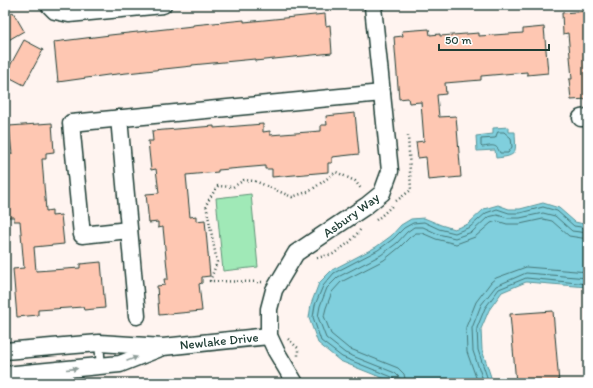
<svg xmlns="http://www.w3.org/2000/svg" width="593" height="388" font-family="Itim,sans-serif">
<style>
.green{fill:#a0e9b7;stroke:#609376}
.water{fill:#80cfdd;stroke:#599599}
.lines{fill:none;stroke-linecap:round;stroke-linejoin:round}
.shore{stroke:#467778;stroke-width:1}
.building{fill:#fec7b2;stroke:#1f3d34}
.lane-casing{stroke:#1f3d34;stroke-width:11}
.street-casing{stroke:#1f3d34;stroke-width:19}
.path{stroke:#1f3d34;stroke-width:2.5;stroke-dasharray:1 3;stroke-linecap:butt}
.lane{stroke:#fff;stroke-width:8}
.street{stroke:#fff;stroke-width:16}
.oneway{fill:#8f9e9a}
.labels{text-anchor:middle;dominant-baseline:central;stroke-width:3;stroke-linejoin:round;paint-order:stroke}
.street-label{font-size:13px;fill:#1f3d34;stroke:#fff}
</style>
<rect width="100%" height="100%" fill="#fff4f0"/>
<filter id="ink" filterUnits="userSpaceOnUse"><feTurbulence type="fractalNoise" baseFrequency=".025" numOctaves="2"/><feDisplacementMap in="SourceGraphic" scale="8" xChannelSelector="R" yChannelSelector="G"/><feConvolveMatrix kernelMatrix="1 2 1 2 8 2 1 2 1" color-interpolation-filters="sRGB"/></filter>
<g filter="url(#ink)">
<polygon class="green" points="251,194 258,267 223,271 216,198"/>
<g class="water">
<path d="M509,127V132H515C516,153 518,156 496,158L495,150L477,151L476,136L493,134V128Z"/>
<polygon points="543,203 559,208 575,222 588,225 588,287 526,282 502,292 489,310 481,329 482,350 493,383 392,383 390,381 340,361 318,343 309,318 311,304 319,283 332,270 376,247 391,236 401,225 411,219 424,218 441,225 454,229 468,224 484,209 498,205 509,209 520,209"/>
</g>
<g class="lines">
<g class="shore">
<path d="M498,132H504L511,138L512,147L508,153H500C496,143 492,146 482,147L481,146V139L495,138Z"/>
<polyline points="395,383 395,380 392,377 342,357 321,341 313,317 315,305 323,286 334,273 378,250 393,239 404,228 413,223 424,222 439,229 455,233 470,227 486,213 497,209 509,213 520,213 543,207 557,211 574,226 588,228"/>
<polyline points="400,383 399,377 395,373 345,353 326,338 318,317 320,306 327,288 338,277 381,255 397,243 407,232 414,227 423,227 438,234 455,238 472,232 488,217 497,215 508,218 520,218 543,213 555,216 572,231 588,233"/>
<polyline points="406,383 404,374 398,368 348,348 331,334 324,316 326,308 332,292 341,282 384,260 400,247 410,237 416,233 422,233 436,239 456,244 475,237 491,223 497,221 507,224 520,224 543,219 552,221 569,236 588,239"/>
<polyline points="478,383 467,352 466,327 476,302 491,282 496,278 526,267 588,272"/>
<polyline points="484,383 473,351 472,328 481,305 496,286 526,273 588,278"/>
<polyline points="489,383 478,350 477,328 485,308 499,289 526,278 588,284"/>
</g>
</g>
<g class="building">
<polygon points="588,11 588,99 571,100 569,79 572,79 568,33 563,34 562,13"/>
<polygon points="13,12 24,31 5,42 5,17"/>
<polygon points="325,14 326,26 330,25 332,53 255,61 255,59 192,65 192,66 108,75 58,82 54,42 110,35 193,26 193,25 244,20 244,22"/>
<polygon points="544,27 548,73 527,75 527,72 481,76 481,80 445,83 446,94 437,95 439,117 456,116 461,177 428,180 426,157 418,158 416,142 424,141 421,102 409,103 408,98 399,99 394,37 403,36 402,31 429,29 430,35 440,34 440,36 479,33 479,36 523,33 523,29"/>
<polygon points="24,40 43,50 24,85 5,75"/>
<polygon points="355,113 359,154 332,157 332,163 328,163 328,172 272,177 272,169 265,169 265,166 218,170 218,172 186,175 190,217 196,216 196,221 205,220 210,276 202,277 202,283 199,284 202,311 159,315 157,286 165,285 164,279 168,279 163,227 158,228 158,222 149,223 146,194 159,193 156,169 151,170 148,141 153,141 152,131 214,126 214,128 263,124 263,132 270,131 270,135 321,131 321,125 327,125 326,116"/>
<polygon points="52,123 54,152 46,153 46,159 42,159 46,211 52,210 52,216 61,215 64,244 34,247 36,271 80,268 80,264 101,262 105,308 84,310 83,307 38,310 38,315 17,317 13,269 24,268 20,221 14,221 14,217 5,217 5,161 8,161 8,154 12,154 9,126"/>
<polygon points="553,311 559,383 516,383 510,314"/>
</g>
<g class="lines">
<g class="lane-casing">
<polyline id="lane" points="99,343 101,367"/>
</g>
<g class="street-casing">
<g id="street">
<polyline points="49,5 55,11 69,14 163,5"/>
<polyline points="119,118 137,316"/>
<polyline points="581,118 588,117"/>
<polyline points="129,230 82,235 71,123 382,93"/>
<polyline points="5,351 99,343 163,347 269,336"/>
<polyline points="5,375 120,364 158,349"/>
<polyline points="295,383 276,351 269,336 269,309 274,290 296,253 366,206 382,193 390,171 373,7 375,5"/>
</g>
</g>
<g class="path">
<polyline points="396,201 411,190 408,135"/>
<polyline points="376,220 380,217 393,205"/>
<polyline points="317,258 333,254 350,242 361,229"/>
<polyline points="262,282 210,281 217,262 206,205 211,196 218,186 233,187 244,180 255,181 292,197 310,191 336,172 355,181 362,190"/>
<polyline points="288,339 298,348 298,357"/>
</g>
<use href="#lane" class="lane"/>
<use href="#street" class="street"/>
</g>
<defs><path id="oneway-solid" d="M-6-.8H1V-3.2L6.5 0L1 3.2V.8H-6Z"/></defs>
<g class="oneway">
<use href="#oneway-solid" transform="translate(132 359) rotate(-22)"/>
<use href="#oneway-solid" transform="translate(72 369) rotate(-5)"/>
</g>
</g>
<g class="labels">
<g class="street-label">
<text transform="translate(351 215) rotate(-36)">Asbury Way</text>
<text transform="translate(219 341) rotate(-6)">Newlake Drive</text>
</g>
</g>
<rect width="593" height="388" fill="none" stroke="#fff" stroke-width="20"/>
<rect x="10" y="10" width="573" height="368" fill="none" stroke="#1f3d34" stroke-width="1.5" filter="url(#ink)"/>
<path d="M439 44v6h110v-6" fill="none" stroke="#1f3d34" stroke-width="2"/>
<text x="445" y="44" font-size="12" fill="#1f3d34" stroke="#ffffff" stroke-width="3" paint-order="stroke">50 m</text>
</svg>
